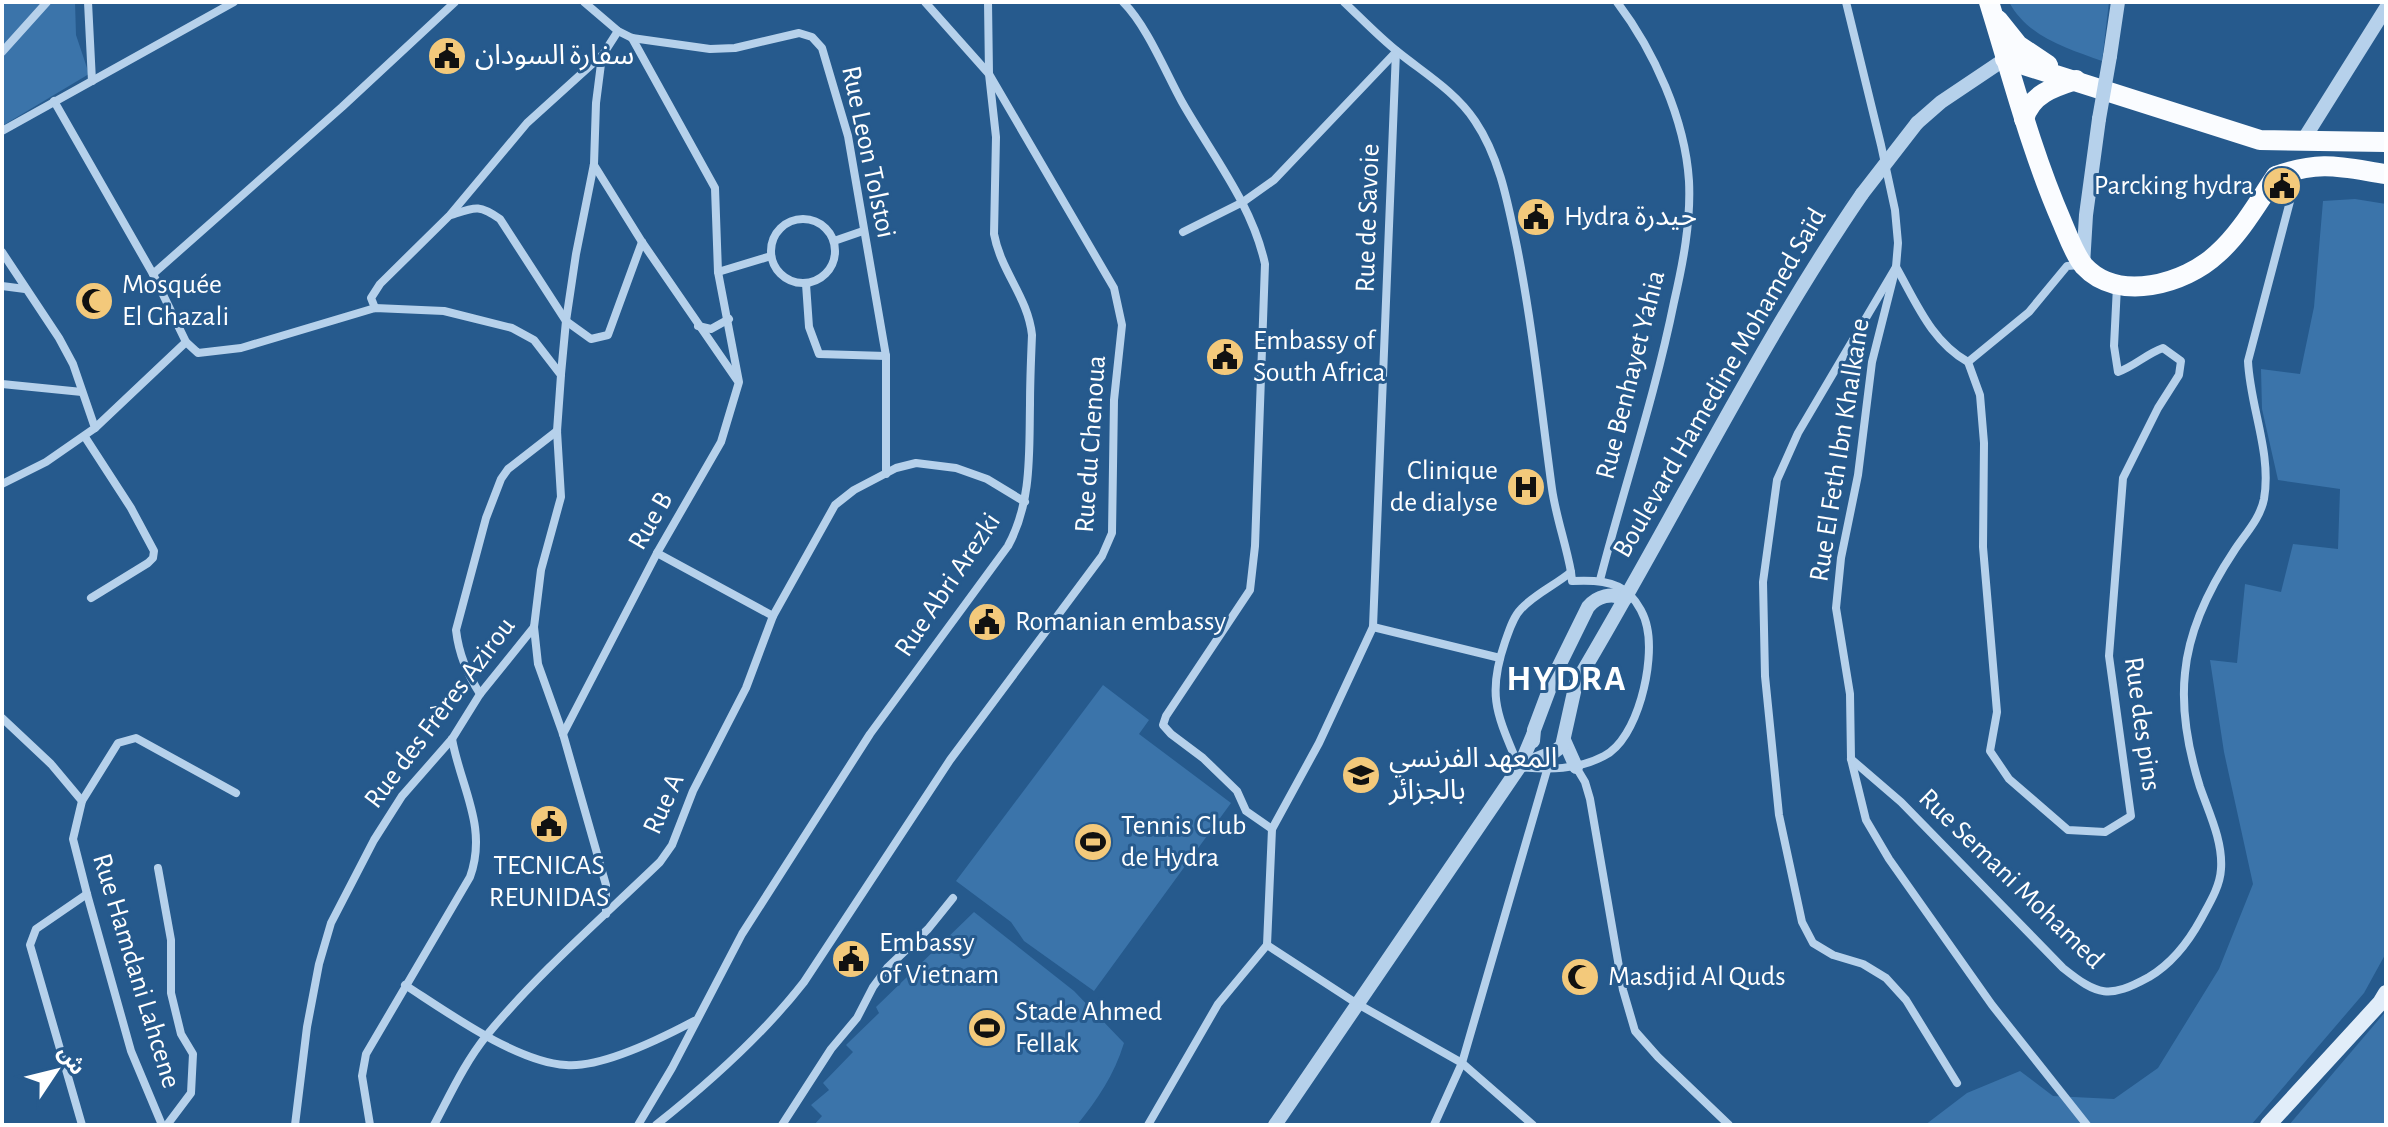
<svg xmlns="http://www.w3.org/2000/svg" width="2388" height="1127" font-family="'Alegreya Sans','Noto Sans Arabic',sans-serif">
<style>
.green{fill:#3b74aa}
.lines{fill:none;stroke-linecap:round;stroke-linejoin:round}
.minor{stroke:#b6d1eb;stroke-width:8}
.tertiary{stroke:#b6d1eb;stroke-width:14}
.secondary{stroke:#e1edf9;stroke-width:16}
.primary{stroke:#fafcff;stroke-width:20}
.tertiary-bridge{stroke:#b6d1eb;stroke-width:14}
.labels{text-anchor:middle;dominant-baseline:central;stroke-width:6;stroke-linejoin:round;paint-order:stroke}
.poi-label{font-size:28px;fill:#fff;stroke:#265a8d;text-anchor:start}
.street-label{font-size:28px;fill:#fff;stroke:#265a8d}
.district-label{font-size:36px;font-weight:bold;letter-spacing:2px;fill:#fff;stroke:#265a8d}
</style>
<rect width="100%" height="100%" fill="#265a8d"/>
<g class="green">
<polygon points="2,2 75,2 76,35 89,74 2,126"/>
<path d="M2009,2H2109L2102,61C2066,48 2028,37 2009,2Z"/>
<polygon points="2355,199 2386,204 2386,953 2364,993 2251,1125 1925,1125 1967,1093 2020,1071 2053,1096 2114,1099 2158,1068 2219,969 2253,884 2224,752 2210,660 2237,663 2245,584 2281,592 2293,544 2338,549 2340,489 2278,480 2262,409 2261,369 2300,374 2314,307 2323,201"/>
<polygon points="1103,685 1149,720 1139,734 1231,803 1094,991 1024,941 1011,922 956,881"/>
<path d="M974,912L1074,991L1124,1043C1114,1075 1098,1099 1077,1125H814L822,1116L811,1105L829,1090L823,1083L853,1052L846,1045L879,1013L876,1007Z"/>
<polygon points="2386,1011 2386,1125 2289,1125"/>
</g>
<g class="lines">
<g class="minor">
<polyline points="88,2 92,81"/>
<polyline points="584,2 618,31 632,38 710,49 735,48 799,33 812,37 822,48 848,136 886,356 886,474"/>
<path d="M1123,2C1147,26 1165,71 1182,102C1212,155 1252,204 1265,264L1255,546L1250,590L1166,716L1163,725L1171,734L1203,758L1237,791L1246,811L1272,829"/>
<path d="M1344,2C1362,19 1379,37 1398,52C1424,73 1456,92 1475,121C1500,158 1508,204 1517,247C1533,328 1541,408 1552,489C1556,517 1566,544 1571,572"/>
<polyline points="1846,2 1881,145 1895,210 1898,243 1896,267 1872,362 1858,475 1841,558 1836,608 1850,694 1851,759 1866,820 1889,859 1992,1005 2087,1125"/>
<polyline points="2,52 47,2"/>
<polyline points="54,101 153,274 186,342 198,353 241,348 375,308 444,311 512,328 534,340 561,375 557,431 561,497 541,570 534,627 480,694 452,739 402,796 374,840 331,923 319,964 307,1027 295,1125"/>
<polyline points="2,131 234,2"/>
<polyline points="594,165 642,242 737,380"/>
<path d="M451,215C475,207 479,204 500,219L566,321L591,339L608,335L642,242"/>
<circle cx="803" cy="251" r="32"/>
<polyline points="1183,232 1243,202 1274,180 1396,52"/>
<polyline points="834,241 863,231"/>
<polyline points="2,252 59,338 73,364 95,428 46,462 2,484"/>
<polyline points="718,272 771,256"/>
<polyline points="153,274 342,107 455,2"/>
<polyline points="806,284 809,327 819,354 886,356"/>
<polyline points="2,286 25,289"/>
<polyline points="375,308 371,298 380,284 450,215 527,123 601,56"/>
<polyline points="698,326 711,329 729,319"/>
<polyline points="1968,362 2029,312 2067,266 2080,265"/>
<polyline points="561,374 566,321 576,254 594,164 596,103 602,56 618,31"/>
<polyline points="2,384 82,392"/>
<polyline points="95,428 186,342"/>
<polyline points="85,437 131,508 154,551 153,558 148,563 91,598"/>
<polyline points="657,553 773,616"/>
<path d="M1571,572L1572,581C1591,580 1616,580 1630,595C1638,603 1645,616 1647,627C1655,662 1638,739 1604,756C1577,770 1549,770 1519,767C1498,716 1486,697 1505,642C1509,631 1513,617 1521,609C1536,593 1554,586 1571,572Z"/>
<path d="M1600,580C1624,487 1655,396 1674,302C1683,263 1691,222 1689,181C1685,119 1654,51 1617,2"/>
<polyline points="534,627 538,664 563,734 606,885 606,914"/>
<polyline points="1373,627 1500,658"/>
<path d="M480,694C467,673 459,655 456,630L486,518L501,479L508,469L557,431"/>
<polyline points="2,718 51,764 82,801 73,839 87,894 131,1051 162,1125"/>
<polyline points="563,734 657,553 721,442 739,382 718,272 715,188 632,38"/>
<path d="M1851,759L1901,802L2063,968C2098,996 2109,999 2149,977C2171,964 2189,941 2201,919C2209,904 2220,887 2221,869C2223,841 2209,813 2200,787C2189,752 2181,710 2185,673C2189,629 2210,587 2234,551C2245,534 2260,519 2264,499C2272,453 2250,407 2248,361L2298,171"/>
<polyline points="1576,767 1585,782 1590,799 1623,990 1635,1031 1658,1057 1729,1125"/>
<polyline points="82,801 118,743 136,738 236,793"/>
<polyline points="158,868 171,940 171,993 181,1034 193,1054 191,1093 167,1125"/>
<polyline points="1267,945 1272,829 1319,743 1373,627 1396,51"/>
<polyline points="1267,945 1356,1003 1462,1063 1533,1125"/>
<path d="M405,985C447,1012 516,1062 566,1065C601,1068 662,1038 694,1021"/>
<path d="M1957,1083L1906,1000L1886,978L1863,964L1833,955L1813,943L1802,922L1779,815L1765,676L1763,582L1777,480L1798,433L1896,267C1916,302 1931,341 1968,362L1980,395L1984,443L1983,547L1997,712L1990,751L2009,779L2068,830L2105,832L2131,816L2109,656L2123,478L2158,408L2179,375L2181,361L2163,348C2146,354 2135,366 2118,372L2114,346L2117,286"/>
<polyline points="82,1125 30,945 36,929 87,894"/>
<path d="M370,1125L362,1076L366,1054L470,877C488,827 461,788 452,739"/>
<path d="M434,1125C450,1095 465,1062 487,1035C538,973 602,918 660,862L672,845L693,791L746,688L773,616L835,505L854,490L896,468L916,463L956,468L987,479L1025,502"/>
<path d="M638,1125L672,1068L742,934L870,734L1008,546C1032,502 1029,453 1030,405C1030,381 1031,358 1032,335C1028,297 1001,272 994,234L996,137L989,74L988,2"/>
<path d="M656,1125C709,1083 762,1036 804,982L950,760L1102,556L1112,533L1114,400L1122,325L1114,288L989,74L925,2"/>
<polyline points="782,1125 831,1049 857,1018 873,987 887,968 928,929 953,898"/>
<polyline points="1148,1125 1218,1004 1267,945"/>
<polyline points="1434,1125 1462,1063 1547,770"/>
</g>
<g class="tertiary">
<polyline points="2110,56 2118,2"/>
<polyline points="1917,123 1941,102 2005,59"/>
<polyline points="2302,142 2386,8"/>
<polyline points="2083,265 2086,215 2099,119"/>
<polyline points="1564,740 1576,767"/>
<path d="M1533,741L1534,730L1555,674L1588,607C1597,596 1612,592 1625,599"/>
<path d="M1520,766L1554,752L1562,746L1576,683C1673,521 1755,350 1862,194"/>
<polyline points="1275,1125 1520,766 1533,735"/>
</g>
<polyline class="secondary" points="2268,1125 2380,1003 2386,993"/>
<g class="primary">
<path d="M1989,2C2012,76 2031,151 2062,222C2068,236 2074,254 2084,266C2118,303 2185,284 2217,254C2241,233 2258,202 2276,176"/>
<polyline points="1998,20 2018,45 2048,65"/>
<polyline points="2005,59 2260,140 2386,142"/>
<path d="M2024,119C2031,94 2054,87 2076,80"/>
<path d="M2276,176C2322,160 2340,167 2386,174"/>
</g>
<g class="tertiary-bridge">
<polyline points="2099,119 2110,56"/>
<polyline points="1862,194 1917,123"/>
</g>
</g>
<defs>
<g id="civic-disc" transform="scale(2)"><circle r="9.5" fill="#f3c97b" stroke="#265a8d"/><path d="M-.6-6.5H3V-4.5H.6V-3L4-1V1h2V6H-6V1h2V-1L-.6-3ZM-1.2 2.5V6h2.4V2.5Z" fill="#111"/></g>
<g id="mosque-disc" transform="scale(2)"><circle r="9.5" fill="#f3c97b" stroke="#265a8d"/><path d="M3.5-4.9A6 6 0 1 0 3.5 4.9A5 5 0 1 1 3.5-4.9Z" fill="#111"/></g>
<g id="hospital-disc" transform="scale(2)"><circle r="9.5" fill="#f3c97b" stroke="#265a8d"/><path d="M-5-5h3v3.5h4V-5h3V5h-3V1.5h-4V5h-3Z" fill="#111"/></g>
<g id="university-disc" transform="scale(2)"><circle r="9.5" fill="#f3c97b" stroke="#265a8d"/><path d="M0-5L7-2L0 1L-7-2ZM-4 1L0 2.5L4 1V4Q0 6-4 4Z" fill="#111"/></g>
<g id="stadium-disc" transform="scale(2)"><circle r="9.5" fill="#f3c97b" stroke="#265a8d"/><path d="M0-5a6.5 5 0 1 0 0 10a6.5 5 0 1 0 0-10ZM-3.5-1.8h7v3.6h-7Z" fill="#111"/></g>
</defs>
<g fill-rule="evenodd">
<use href="#civic-disc" x="447" y="56"/>
<use href="#civic-disc" x="2282" y="186"/>
<use href="#civic-disc" x="1536" y="217"/>
<use href="#mosque-disc" x="94" y="301"/>
<use href="#civic-disc" x="1225" y="357"/>
<use href="#hospital-disc" x="1526" y="487"/>
<use href="#civic-disc" x="987" y="622"/>
<use href="#university-disc" x="1361" y="775"/>
<use href="#civic-disc" x="549" y="824"/>
<use href="#stadium-disc" x="1093" y="842"/>
<use href="#civic-disc" x="851" y="959"/>
<use href="#mosque-disc" x="1580" y="977"/>
<use href="#stadium-disc" x="987" y="1028"/>
</g>
<g class="labels">
<g class="poi-label">
<text x="475" y="56">سفارة السودان</text>
<text x="2254" y="186" text-anchor="end">Parcking hydra</text>
<text x="1564" y="217">Hydra حيدرة</text>
<text x="122" y="285">Mosquée<tspan x="122" dy="32">El Ghazali</tspan></text>
<text x="1253" y="341">Embassy of<tspan x="1253" dy="32">South Africa</tspan></text>
<text x="1498" y="471" text-anchor="end">Clinique<tspan x="1498" dy="32">de dialyse</tspan></text>
<text x="1015" y="622">Romanian embassy</text>
<text x="1389" y="759">المعهد الفرنسي<tspan x="1389" dy="32">بالجزائر</tspan></text>
<text x="1121" y="826">Tennis Club<tspan x="1121" dy="32">de Hydra</tspan></text>
<text x="549" y="866" text-anchor="middle">TECNICAS<tspan x="549" dy="32">REUNIDAS</tspan></text>
<text x="879" y="943">Embassy<tspan x="879" dy="32">of Vietnam</tspan></text>
<text x="1608" y="977">Masdjid Al Quds</text>
<text x="1015" y="1012">Stade Ahmed<tspan x="1015" dy="32">Fellak</tspan></text>
</g>
<g class="street-label">
<text transform="translate(868 152) rotate(78)">Rue Leon Tolstoi</text>
<text transform="translate(1368 218) rotate(-88)">Rue de Savoie</text>
<text transform="translate(1631 375) rotate(-76)">Rue Benhayet Yahia</text>
<text transform="translate(1720 383) rotate(-60)">Boulevard Hamedine Mohamed Saïd</text>
<text transform="translate(1091 444) rotate(-86)">Rue du Chenoua</text>
<text transform="translate(1840 450) rotate(-81)">Rue El Feth Ibn Khalkane</text>
<text transform="translate(651 521) rotate(-60)">Rue B</text>
<text transform="translate(948 585) rotate(-56)">Rue Abri Arezki</text>
<text transform="translate(440 713) rotate(-53)">Rue des Frères Azirou</text>
<text transform="translate(2142 724) rotate(82)">Rue des pins</text>
<text transform="translate(664 804) rotate(-66)">Rue A</text>
<text transform="translate(2011 879) rotate(44)">Rue Semani Mohamed</text>
<text transform="translate(136 971) rotate(73)">Rue Hamdani Lahcene</text>
</g>
<g class="district-label">
<text x="1567" y="679">HYDRA</text>
</g>
</g>
<rect width="2388" height="1127" fill="none" stroke="#ffffff" stroke-width="8"/>
<g transform="translate(56 1071) rotate(55)" stroke="#265a8d" stroke-width="6" paint-order="stroke">
<path d="M0-6L14 30L0 20L-14 30Z" fill="#ffffff"/>
<text y="-12" font-size="22" font-weight="bold" text-anchor="middle" fill="#ffffff">ش</text>
</g>
</svg>
